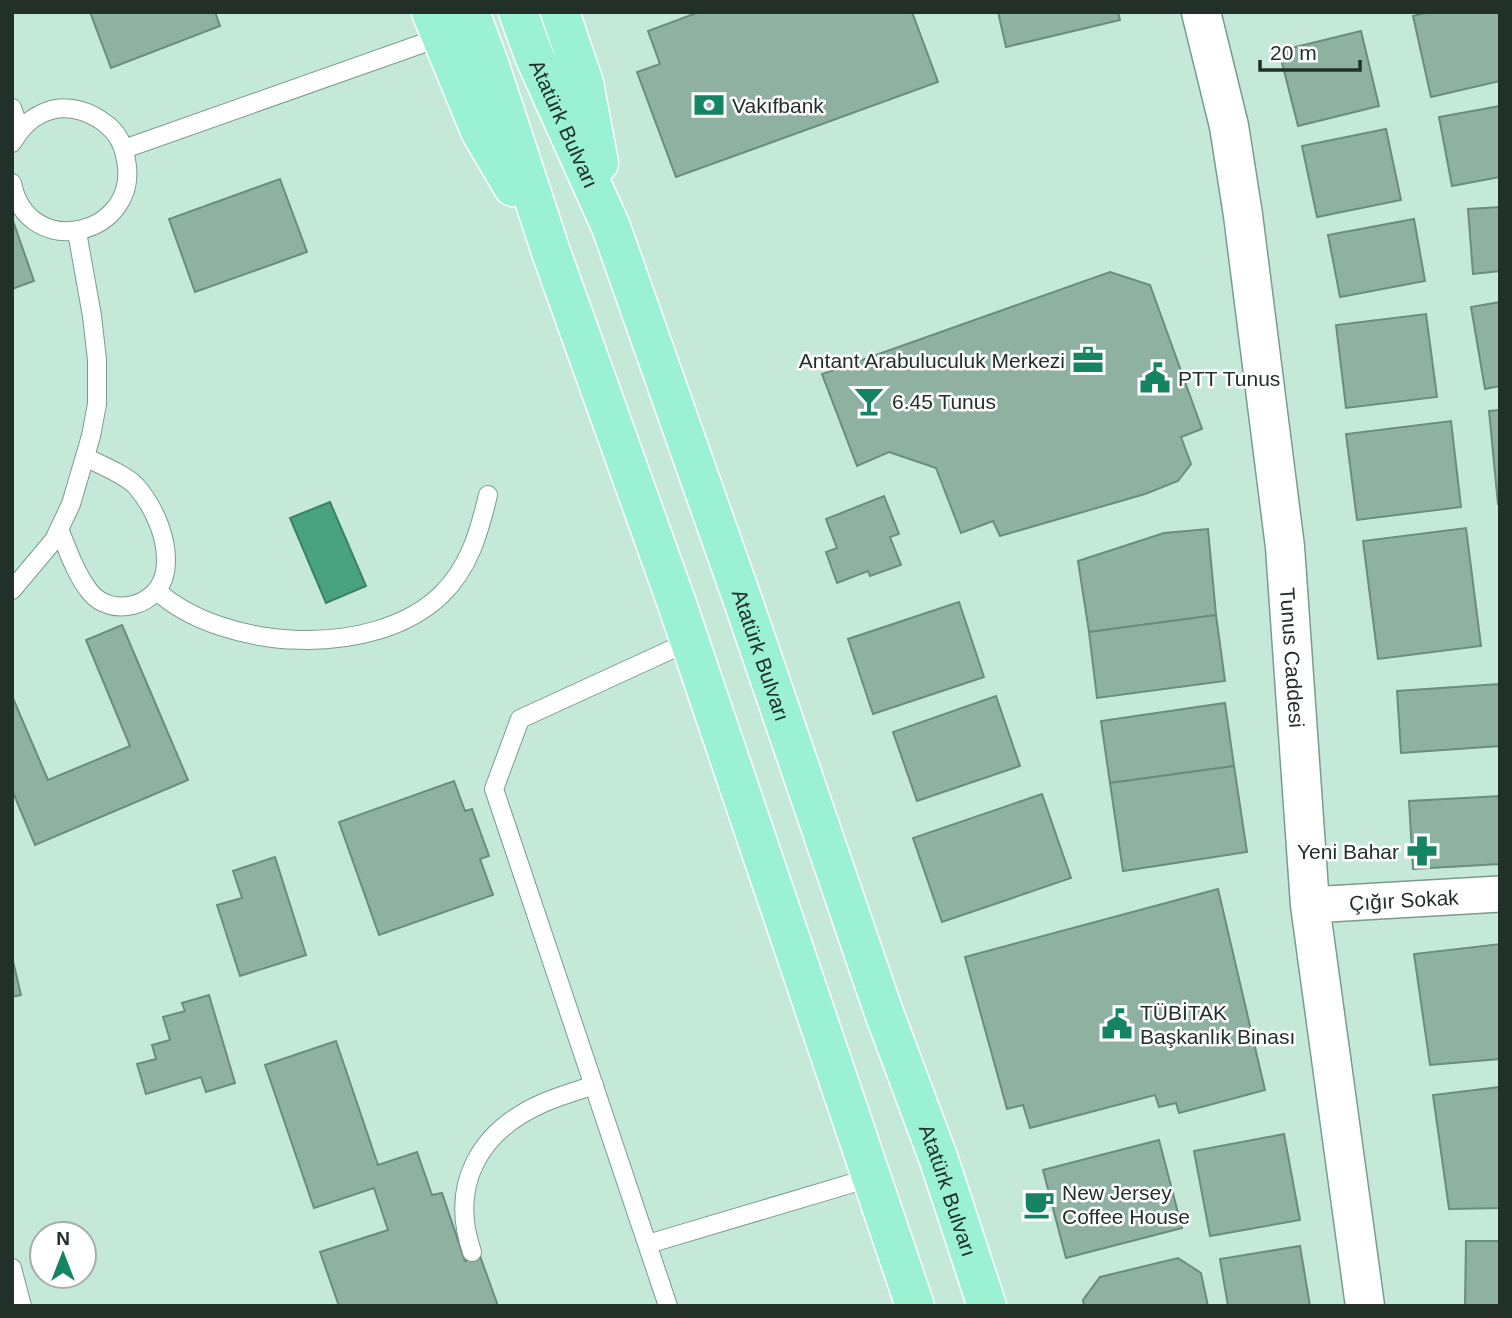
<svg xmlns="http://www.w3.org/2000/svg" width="1512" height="1318" font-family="Arial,sans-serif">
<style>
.water{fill:#49a281;stroke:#3d8067;stroke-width:2}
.building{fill:#8eb1a1;stroke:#6b8c7e;stroke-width:2}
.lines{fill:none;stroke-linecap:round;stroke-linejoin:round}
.service-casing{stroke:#7a9c8d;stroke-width:20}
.minor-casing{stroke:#7a9c8d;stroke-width:38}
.tertiary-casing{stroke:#7a9c8d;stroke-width:41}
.primary-casing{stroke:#fff;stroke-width:41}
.service{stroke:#fff;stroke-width:18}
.minor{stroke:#fff;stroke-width:35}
.tertiary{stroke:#fff;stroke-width:38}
.primary{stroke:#9af1d3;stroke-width:38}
.labels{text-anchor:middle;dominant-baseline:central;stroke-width:5;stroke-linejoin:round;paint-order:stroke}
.poi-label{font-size:21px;fill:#22302a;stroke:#fff;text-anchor:start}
.street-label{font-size:21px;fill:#22302a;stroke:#fff}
</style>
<rect width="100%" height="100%" fill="#c5e9d9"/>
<polygon class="water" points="330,502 366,586 326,603 290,518"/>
<g class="building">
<polygon points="90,12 215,12 220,26 111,68"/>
<polygon points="699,12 912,12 938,82 676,177 637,72 660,64 648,31"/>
<polygon points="998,12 1118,12 1120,20 1006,47"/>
<polygon points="1429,12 1500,12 1500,81 1431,97 1413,16"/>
<polygon points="1361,31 1379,106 1298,126 1279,51"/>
<polygon points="1500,106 1500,177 1452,186 1439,117"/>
<polygon points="1386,129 1401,200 1317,217 1302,146"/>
<polygon points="280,179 307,252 195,292 169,219"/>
<polygon points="1500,207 1500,271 1473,274 1468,209"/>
<polygon points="12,218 34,281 12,289"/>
<polygon points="1414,219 1425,281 1340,297 1328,235"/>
<polygon points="1110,272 1150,285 1202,429 1181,437 1191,464 1178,481 1145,494 1000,536 993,521 961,533 936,468 889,452 857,466 822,374"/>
<polygon points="1500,302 1500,386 1485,389 1471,307"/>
<polygon points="1426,314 1437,397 1346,408 1336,325"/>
<polygon points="1500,410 1500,504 1498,504 1489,411"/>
<polygon points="1451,421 1461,507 1357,520 1346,434"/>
<polygon points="884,496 899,534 890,537 901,565 870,576 868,571 837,583 826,552 837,548 826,519"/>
<polygon points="1466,528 1481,646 1378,659 1363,541"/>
<polygon points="1208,529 1216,615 1089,632 1078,561 1164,533"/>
<polygon points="959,602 984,677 873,714 848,639"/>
<polygon points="1216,615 1225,681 1097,698 1089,632"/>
<polygon points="122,625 188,780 35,845 12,790 12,696 48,780 130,746 86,640"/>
<polygon points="1499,684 1500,746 1401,753 1397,691"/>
<polygon points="996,696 1020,766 917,801 893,732"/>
<polygon points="1225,703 1234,766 1110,783 1101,721"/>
<polygon points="1234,766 1247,852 1123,871 1110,783"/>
<polygon points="454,781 465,811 472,809 489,856 480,859 493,895 379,935 339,822"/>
<polygon points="1042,794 1071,878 942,922 913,838"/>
<polygon points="1500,796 1500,864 1413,869 1409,801"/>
<polygon points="275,857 306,955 240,976 217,905 242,898 233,871"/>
<polygon points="1218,889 1265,1090 1179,1113 1176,1103 1159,1107 1155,1095 1030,1128 1023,1105 1007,1109 965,957"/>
<polygon points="1500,944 1500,1059 1430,1065 1414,954"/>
<polygon points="12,957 21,995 12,997"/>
<polygon points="209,995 235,1083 206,1092 201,1077 146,1094 137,1064 156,1059 152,1045 170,1040 163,1017 185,1011 182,1003"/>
<polygon points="336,1041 378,1165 417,1152 432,1195 442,1193 465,1261 480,1256 498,1306 339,1306 320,1252 388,1230 374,1188 314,1208 265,1065"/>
<polygon points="1500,1087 1500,1208 1449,1209 1433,1095"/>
<polygon points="1284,1134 1300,1220 1210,1236 1194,1151"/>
<polygon points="1159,1140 1182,1228 1066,1258 1043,1170"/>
<polygon points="1466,1241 1500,1241 1500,1306 1465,1306"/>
<polygon points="1300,1246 1310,1306 1228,1306 1220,1259"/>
<polygon points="1178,1258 1201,1273 1208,1306 1084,1306 1083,1300 1100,1277"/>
</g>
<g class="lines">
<g class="service-casing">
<g id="service">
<polyline points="12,108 20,130"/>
<path d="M12,143C22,126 32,116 51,110C71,105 91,112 106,124C118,133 124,146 126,160C141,235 28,263 12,183"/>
<polyline points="124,149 441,37"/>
<path d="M59,529C68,550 75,573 90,592C112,619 159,606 165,572C170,542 155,508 136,486C126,475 99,464 85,457"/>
<polyline points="12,590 54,540 71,504 91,436 97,404 97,360 92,316 77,232"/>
<path d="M157,591C224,651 373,660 441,595C469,568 479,533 488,495"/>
<polyline points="648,1244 873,1177"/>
<path d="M472,1252C449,1185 479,1131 543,1103C559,1096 577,1091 594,1085"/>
<polyline points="12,1268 22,1306"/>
<polyline points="668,1306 494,789 520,719 690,641"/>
</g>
</g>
<g class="minor-casing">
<g id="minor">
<path id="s1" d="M1310,905L1500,894"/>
</g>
</g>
<g class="tertiary-casing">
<g id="tertiary">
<path id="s2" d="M1201,12L1229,126L1243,215L1285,547L1310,905L1365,1306"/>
</g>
</g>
<g class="primary-casing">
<g id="primary">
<polyline points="431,12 480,131 513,187"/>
<polyline points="470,12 490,66 551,252 676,601 915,1306"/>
<path id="s3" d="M518,12L534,56L611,227L743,601L883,1010L939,1160L987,1306"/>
<polyline points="560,12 584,83 599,163"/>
</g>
</g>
<use href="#service" class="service"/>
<use href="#minor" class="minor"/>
<use href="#tertiary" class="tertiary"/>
<use href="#primary" class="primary"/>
</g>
<defs>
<g id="bank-bare" transform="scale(2.415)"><path d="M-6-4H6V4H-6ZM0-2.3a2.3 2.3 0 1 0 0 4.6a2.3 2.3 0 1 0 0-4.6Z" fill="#148462" stroke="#fff" stroke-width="2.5" paint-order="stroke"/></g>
<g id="office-bare" transform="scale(2.415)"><path d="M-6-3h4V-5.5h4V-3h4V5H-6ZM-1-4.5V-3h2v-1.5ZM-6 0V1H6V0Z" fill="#148462" stroke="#fff" stroke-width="2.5" paint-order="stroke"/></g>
<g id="civic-bare" transform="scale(2.415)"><path d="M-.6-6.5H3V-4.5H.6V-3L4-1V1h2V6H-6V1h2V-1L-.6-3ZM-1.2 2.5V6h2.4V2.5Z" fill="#148462" stroke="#fff" stroke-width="2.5" paint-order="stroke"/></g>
<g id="bar-bare" transform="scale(2.415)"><path d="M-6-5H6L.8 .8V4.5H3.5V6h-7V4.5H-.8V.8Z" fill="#148462" stroke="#fff" stroke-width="2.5" paint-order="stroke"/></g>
<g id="pharmacy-bare" transform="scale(2.415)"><path d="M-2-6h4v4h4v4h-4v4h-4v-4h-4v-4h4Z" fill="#148462" stroke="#fff" stroke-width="2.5" paint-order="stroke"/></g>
<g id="cafe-bare" transform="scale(2.415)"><path d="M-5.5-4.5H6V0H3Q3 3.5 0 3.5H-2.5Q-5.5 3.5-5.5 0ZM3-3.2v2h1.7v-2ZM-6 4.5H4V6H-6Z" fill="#148462" stroke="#fff" stroke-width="2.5" paint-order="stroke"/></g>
</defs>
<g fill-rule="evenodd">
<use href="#bank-bare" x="709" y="105"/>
<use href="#office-bare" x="1088" y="360"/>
<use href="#civic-bare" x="1155" y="378"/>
<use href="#bar-bare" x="869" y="401"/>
<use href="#pharmacy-bare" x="1422" y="851"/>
<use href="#civic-bare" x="1117" y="1024"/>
<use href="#cafe-bare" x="1039" y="1204"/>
</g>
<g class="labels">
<g class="poi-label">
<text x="732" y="105">Vakıfbank</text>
<text x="1065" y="360" text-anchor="end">Antant Arabuluculuk Merkezi</text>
<text x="1178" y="378">PTT Tunus</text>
<text x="892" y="401">6.45 Tunus</text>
<text x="1399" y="851" text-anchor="end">Yeni Bahar</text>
<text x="1140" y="1012">TÜBİTAK<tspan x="1140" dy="24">Başkanlık Binası</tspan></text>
<text x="1062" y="1192">New Jersey<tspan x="1062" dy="24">Coffee House</tspan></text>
</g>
<g class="street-label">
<text stroke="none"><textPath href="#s3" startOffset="121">Atatürk Bulvarı</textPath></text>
<text stroke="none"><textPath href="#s3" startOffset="688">Atatürk Bulvarı</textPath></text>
<text stroke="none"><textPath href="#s2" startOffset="653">Tunus Caddesi</textPath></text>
<text stroke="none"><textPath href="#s1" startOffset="94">Çığır Sokak</textPath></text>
<text stroke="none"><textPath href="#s3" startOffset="1255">Atatürk Bulvarı</textPath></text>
</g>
</g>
<rect width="1512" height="1318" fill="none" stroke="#22302a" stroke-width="28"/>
<g transform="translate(63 1255)"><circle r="33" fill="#ffffff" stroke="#a7acaa" stroke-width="2"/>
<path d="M0-5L12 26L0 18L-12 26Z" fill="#148462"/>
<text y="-10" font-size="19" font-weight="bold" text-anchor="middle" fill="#22302a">N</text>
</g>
<path d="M1260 60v10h100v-10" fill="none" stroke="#22302a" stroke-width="3.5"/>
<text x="1270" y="60" font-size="21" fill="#22302a" stroke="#ffffff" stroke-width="5" paint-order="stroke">20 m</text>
</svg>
